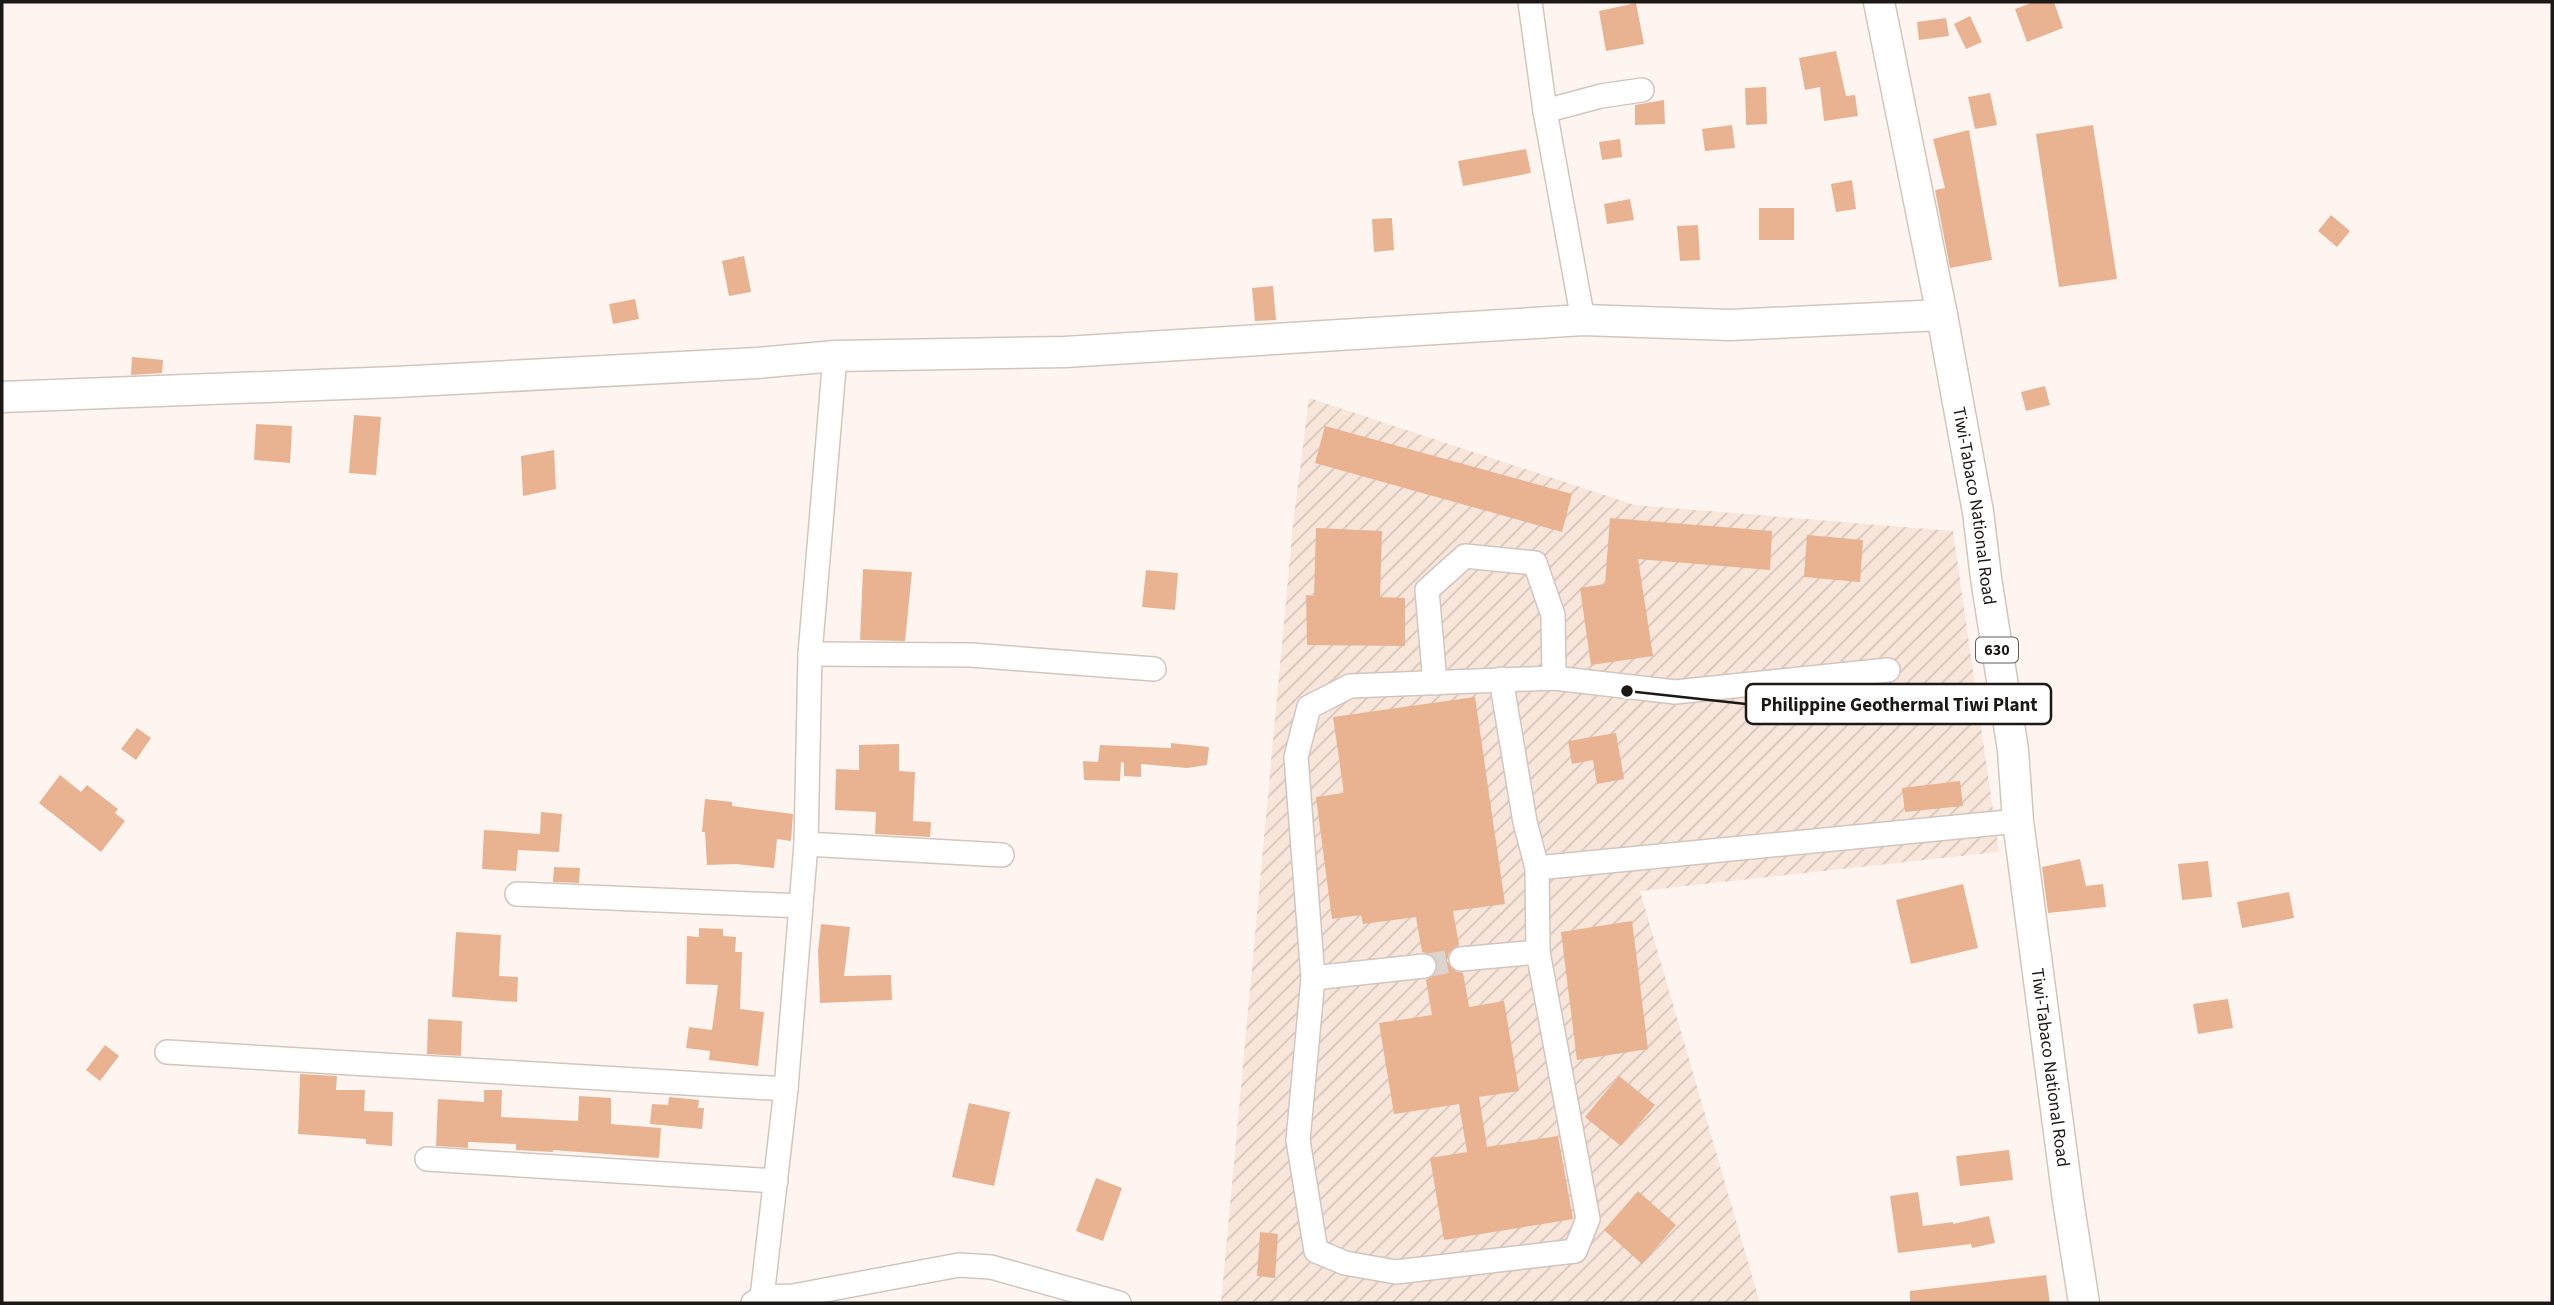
<svg xmlns="http://www.w3.org/2000/svg" width="2554" height="1305" font-family="'Source Sans 3',sans-serif">
<style>
.industrial{fill:url(#industrial-furrows)}
.building{fill:#e9b291}
.lines{fill:none;stroke-linecap:round;stroke-linejoin:round}
.minor-tunnel{stroke:#ddd4cf;stroke-width:23;stroke-dasharray:23 11;stroke-linecap:butt}
.minor-casing{stroke:#d1c6bf;stroke-width:26}
.major-casing{stroke:#d1c6bf;stroke-width:33}
.minor{stroke:#fff;stroke-width:23}
.major{stroke:#fff;stroke-width:30}
.labels{text-anchor:middle;dominant-baseline:central;stroke-width:5;stroke-linejoin:round;paint-order:stroke}
.shield{fill:#fff;stroke:#605d5c;stroke-width:2}
.shield-label{font-size:16px;font-weight:bold;fill:#1c1816}
.street-label{font-size:18px;fill:#1c1816;stroke:#fff}
.leader{fill:none;stroke:#1c1816;stroke-width:2.5}
.callout-dot{fill:#1c1816;stroke:#fff;stroke-width:2.5}
.callout{fill:#fff;stroke:#1c1816;stroke-width:2.5}
.callout-label{font-size:19px;text-anchor:middle;font-weight:bold;fill:#1c1816}
</style>
<defs>
<pattern id="industrial-furrows" width="10" height="10" patternUnits="userSpaceOnUse" patternTransform="scale(1.75)"><rect width="10" height="10" fill="#f9e6db"/><path d="M-1 1l2-2M0 10L10 0M9 11l2-2" fill="none" stroke="#d5c5bb"/></pattern>
</defs>
<rect width="100%" height="100%" fill="#fff5f0"/>
<polygon class="industrial" points="1309,398 1635,505 1953,531 1999,852 1640,891 1760,1303 1221,1303 1293,524"/>
<g class="building">
<polygon points="2034,2 2054,2 2063,28 2027,42 2015,9"/>
<polygon points="1636,3 1644,44 1606,51 1599,11"/>
<polygon points="1970,16 1982,42 1966,49 1954,24"/>
<polygon points="1946,18 1949,36 1919,40 1917,22"/>
<polygon points="1836,51 1846,96 1855,95 1858,116 1824,121 1820,87 1805,90 1799,58"/>
<polygon points="1766,87 1767,124 1746,125 1745,88"/>
<polygon points="1990,93 1997,125 1975,129 1968,97"/>
<polygon points="1664,100 1665,124 1635,125 1635,105"/>
<polygon points="1732,125 1735,148 1705,151 1702,129"/>
<polygon points="2093,125 2117,279 2059,287 2036,134"/>
<polygon points="1969,130 1992,260 1950,268 1935,190 1945,188 1933,139"/>
<polygon points="1620,139 1622,157 1602,160 1599,142"/>
<polygon points="1526,149 1531,173 1463,186 1458,161"/>
<polygon points="1852,180 1856,209 1836,212 1831,184"/>
<polygon points="1630,199 1634,220 1607,224 1604,204"/>
<rect x="1759" y="208" width="35" height="32"/>
<polygon points="2331,215 2350,231 2337,247 2318,231"/>
<polygon points="1392,218 1394,250 1374,252 1372,219"/>
<polygon points="1698,225 1700,260 1680,261 1677,226"/>
<polygon points="744,256 751,292 729,296 722,261"/>
<polygon points="1273,286 1276,320 1255,321 1252,288"/>
<polygon points="635,299 639,319 613,324 609,304"/>
<polygon points="132,357 163,360 162,373 131,375"/>
<polygon points="2045,386 2050,405 2026,411 2021,392"/>
<polygon points="354,415 381,417 376,475 349,473"/>
<polygon points="256,424 292,426 290,463 254,460"/>
<polygon points="1325,426 1572,494 1562,532 1315,463"/>
<polygon points="554,450 556,489 523,496 521,456"/>
<polygon points="1610,518 1772,531 1770,570 1638,559 1653,656 1591,665 1580,588 1605,584"/>
<polygon points="1316,528 1382,531 1380,597 1405,598 1405,646 1307,645 1306,595 1314,596"/>
<polygon points="1807,535 1863,540 1860,582 1804,577"/>
<polygon points="863,569 912,572 905,641 860,640"/>
<polygon points="1146,570 1178,573 1175,610 1142,607"/>
<polygon points="1475,697 1505,904 1453,911 1459,945 1449,953 1447,961 1455,971 1463,973 1469,1007 1504,1001 1519,1091 1479,1097 1487,1147 1558,1136 1573,1219 1444,1240 1430,1158 1467,1152 1459,1104 1394,1114 1379,1023 1432,1015 1426,980 1436,972 1438,964 1430,954 1422,952 1416,917 1363,924 1361,915 1332,919 1316,797 1344,793 1333,717"/>
<polygon points="137,728 151,738 136,760 121,749"/>
<polygon points="1616,733 1624,779 1597,784 1593,760 1572,764 1568,741"/>
<polygon points="1171,743 1209,747 1207,765 1187,768 1141,764 1141,777 1124,776 1124,763 1121,762 1120,781 1084,780 1083,761 1098,762 1100,745 1171,748"/>
<polygon points="899,744 899,771 915,772 913,821 931,822 930,837 875,834 876,812 835,810 836,769 859,770 859,745"/>
<polygon points="60,775 81,792 87,785 118,809 115,813 125,821 101,852 39,803"/>
<polygon points="1960,781 1963,806 1905,812 1902,788"/>
<polygon points="705,799 732,802 732,806 793,814 791,841 777,839 774,868 736,864 707,865 705,832 702,832"/>
<polygon points="541,812 562,814 559,852 518,850 516,871 482,869 484,830 540,834"/>
<polygon points="2080,859 2086,886 2103,884 2106,907 2048,913 2042,867"/>
<polygon points="2208,861 2212,897 2182,900 2178,864"/>
<polygon points="554,867 580,868 579,883 553,882"/>
<polygon points="1963,884 1978,948 1911,964 1896,900"/>
<polygon points="2289,892 2294,918 2242,928 2237,902"/>
<polygon points="1632,921 1648,1049 1577,1060 1561,932"/>
<polygon points="821,924 850,927 844,976 891,975 892,1000 820,1003 818,951"/>
<polygon points="699,928 723,929 723,936 736,937 735,952 742,952 740,1009 764,1012 758,1066 709,1060 710,1051 686,1048 689,1027 712,1030 718,985 686,984 687,936 699,937"/>
<polygon points="456,932 501,935 499,976 518,977 517,1002 452,997"/>
<polygon points="2228,999 2233,1028 2198,1034 2193,1004"/>
<polygon points="428,1019 462,1021 461,1056 427,1054"/>
<polygon points="105,1045 119,1056 100,1081 86,1070"/>
<polygon points="300,1074 337,1076 336,1090 365,1090 364,1111 393,1112 392,1146 366,1144 366,1139 298,1134"/>
<polygon points="1619,1076 1655,1105 1621,1146 1585,1117"/>
<polygon points="484,1090 502,1090 501,1117 578,1121 579,1096 611,1098 611,1124 661,1128 659,1158 553,1150 553,1152 516,1150 516,1144 468,1142 468,1148 436,1146 438,1099 484,1102"/>
<polygon points="669,1097 699,1100 698,1108 704,1108 702,1129 650,1124 652,1104 668,1105"/>
<polygon points="969,1103 1010,1112 994,1186 952,1177"/>
<polygon points="2009,1150 2013,1180 1960,1186 1956,1156"/>
<polygon points="1096,1178 1122,1188 1103,1241 1076,1231"/>
<polygon points="1638,1191 1676,1225 1642,1264 1604,1230"/>
<polygon points="1918,1192 1923,1226 1953,1222 1953,1224 1989,1216 1995,1243 1972,1248 1971,1244 1898,1253 1890,1196"/>
<polygon points="1260,1232 1278,1234 1275,1278 1257,1276"/>
<polygon points="2046,1275 2050,1303 1910,1303 1910,1291"/>
</g>
<g class="lines">
<polyline class="minor-tunnel" points="1424,966 1461,959"/>
<g class="minor-casing">
<g id="minor">
<polyline points="1530,2 1545,111 1583,320"/>
<polyline points="1545,111 1601,96 1642,90"/>
<polyline points="810,654 971,655 1154,669"/>
<polyline points="1501,679 1525,822 1537,868 2018,821"/>
<polyline points="1435,683 1427,590 1465,556 1535,563 1553,615 1554,678"/>
<polyline points="806,844 1002,855"/>
<polyline points="1537,868 1538,952 1588,1219 1575,1251 1396,1272 1345,1263 1316,1251 1298,1140 1313,978 1296,757 1309,707 1350,686 1554,678 1675,692 1888,670"/>
<polyline points="517,894 801,906"/>
<polyline points="1461,959 1538,952"/>
<polyline points="1313,978 1424,966"/>
<polyline points="167,1052 786,1089"/>
<polyline points="427,1159 776,1181"/>
<polyline points="762,1297 786,1089 806,844 810,654 835,356"/>
<polyline points="753,1303 762,1297 793,1296 959,1265 991,1267 1119,1303"/>
</g>
</g>
<g class="major-casing">
<g id="major">
<path id="s1" d="M1879,2L1942,315L1978,512L1986,578L2013,750L2018,821L2068,1200L2084,1303"/>
<polyline points="2,397 396,382 757,363 835,356 1065,352 1583,320 1730,325 1942,315"/>
</g>
</g>
<use href="#minor" class="minor"/>
<use href="#major" class="major"/>
</g>
<g class="labels">
<rect class="shield" x="1976" y="637.5" width="42" height="25" rx="5"/>
<g class="shield-label">
<text x="1997" y="650">630</text>
</g>
<g class="street-label">
<text stroke="none"><textPath href="#s1" startOffset="513">Tiwi-Tabaco National Road</textPath></text>
<text stroke="none"><textPath href="#s1" startOffset="1080">Tiwi-Tabaco National Road</textPath></text>
</g>
</g>
<path class="leader" d="M1627 691L1746 704"/>
<circle class="callout-dot" cx="1627" cy="691" r="7"/>
<rect class="callout" x="1746" y="684" width="305" height="40" rx="7"/>
<g class="callout-label">
<text x="1899" y="711">Philippine Geothermal Tiwi Plant</text>
</g>
<rect width="2554" height="1305" fill="none" stroke="#1c1816" stroke-width="7"/>
</svg>
